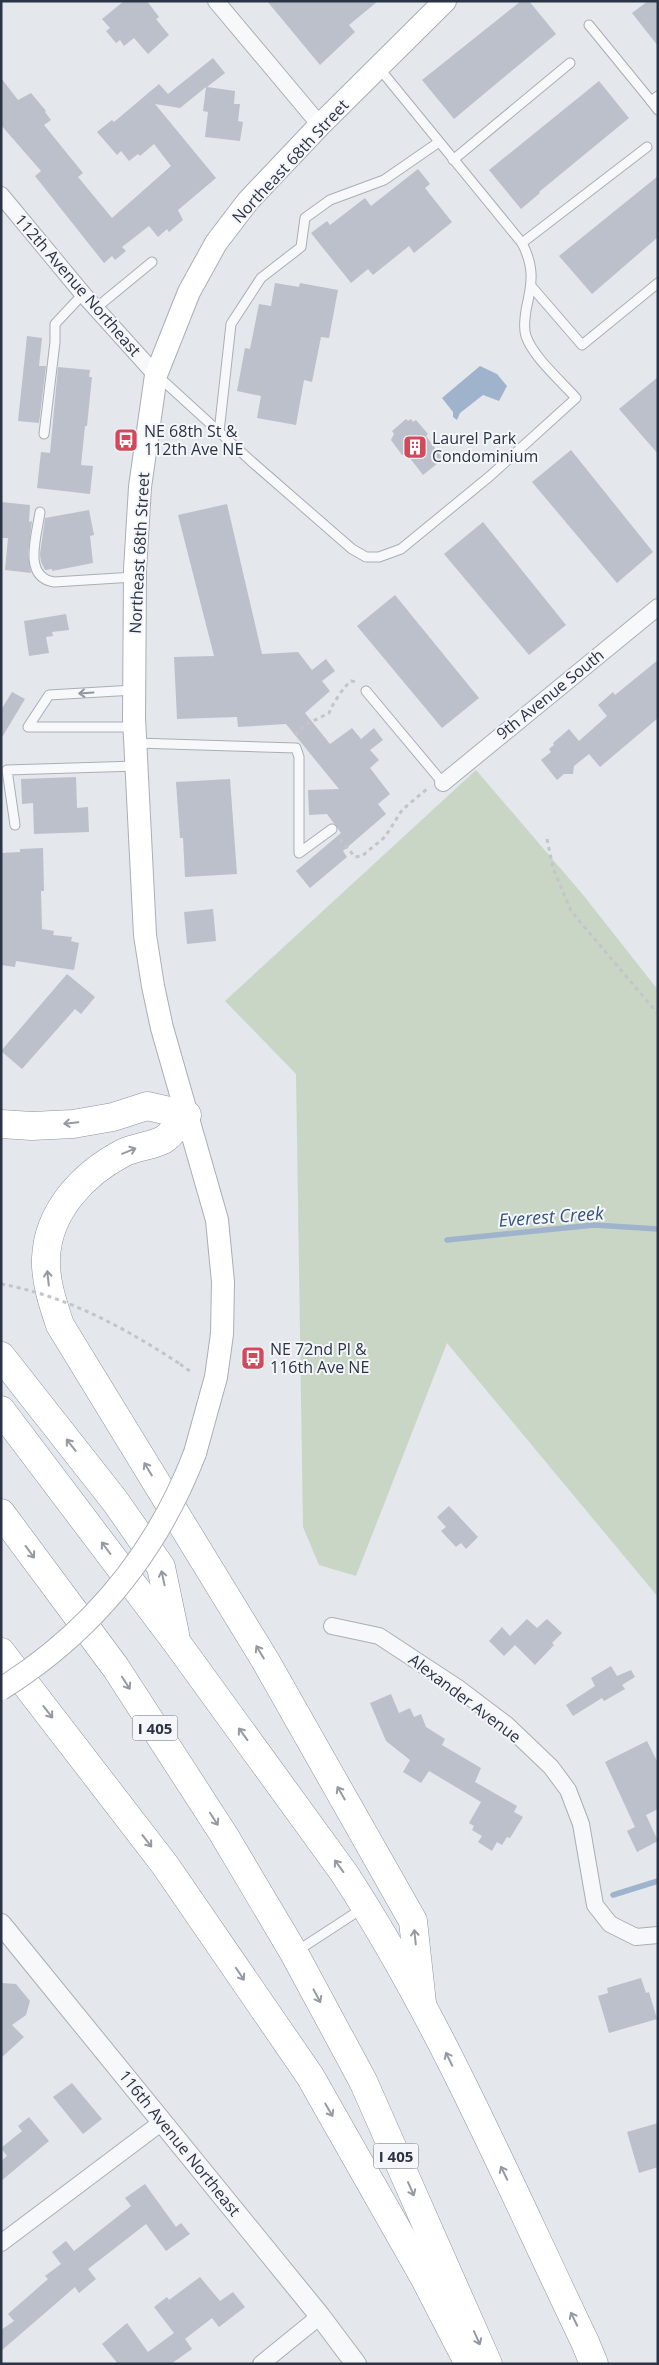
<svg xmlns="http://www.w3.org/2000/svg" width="659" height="2365" font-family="'Open Sans',sans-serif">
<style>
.green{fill:#c9d6c5}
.water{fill:#9fb4cc}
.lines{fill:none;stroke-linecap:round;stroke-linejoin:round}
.stream{stroke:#9fb4cc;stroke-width:5.5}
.building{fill:#bbc0ca}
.service-casing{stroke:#a9aeb7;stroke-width:11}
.minor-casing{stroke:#a9aeb7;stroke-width:18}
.tertiary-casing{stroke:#a9aeb7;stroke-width:22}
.secondary-casing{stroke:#a9aeb7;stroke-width:24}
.motorway-casing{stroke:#8b94a3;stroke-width:29}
.path{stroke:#c2c5cb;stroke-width:3;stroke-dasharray:4 4;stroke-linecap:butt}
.service{stroke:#f7f8fa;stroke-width:9}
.minor{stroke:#f7f8fa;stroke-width:16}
.tertiary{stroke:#f7f8fa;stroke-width:20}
.secondary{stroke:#fff;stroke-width:22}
.motorway{stroke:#fff;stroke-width:28}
.secondary-bridge-casing{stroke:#a9aeb7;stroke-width:24;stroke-linecap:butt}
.path-bridge{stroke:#c2c5cb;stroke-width:3;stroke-dasharray:4 4;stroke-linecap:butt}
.secondary-bridge{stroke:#fff;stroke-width:22}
.oneway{stroke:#9196a0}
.oneway2{stroke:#959aa2}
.labels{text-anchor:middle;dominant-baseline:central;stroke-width:4;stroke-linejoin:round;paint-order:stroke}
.shield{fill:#f4f6f9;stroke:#676e7b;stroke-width:1}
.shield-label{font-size:15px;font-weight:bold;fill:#2b3445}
.street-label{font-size:16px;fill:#2b3445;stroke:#f4f6f9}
.poi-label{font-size:16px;fill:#2b3445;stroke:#f4f6f9;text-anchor:start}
.water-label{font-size:18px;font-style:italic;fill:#34527a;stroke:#f4f6f9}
</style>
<rect width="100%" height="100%" fill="#e4e7ec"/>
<polygon class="green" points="476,770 584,896 658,990 658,1597 447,1343 356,1576 319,1565 303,1527 296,1074 225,1001"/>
<polygon class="water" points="480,366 497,374 507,386 499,401 483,395 460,413 457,420 453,417 453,412 442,398"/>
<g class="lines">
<g class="stream">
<polyline points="447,1240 594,1225 658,1229"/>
<polyline points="613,1895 658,1881"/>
</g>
</g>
<g class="building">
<polygon points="124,1 147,1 159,17 156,19 169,35 148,54 134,38 124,46 120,40 116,43 106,31 110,28 102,19"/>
<polygon points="267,1 378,1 349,25 355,32 320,65"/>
<polygon points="521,1 529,1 556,34 454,119 422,80"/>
<polygon points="648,1 658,1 658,46 632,13"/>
<polygon points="213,58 225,73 207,87 235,91 234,104 240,104 238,121 243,122 240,141 205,137 208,112 203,111 206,87 180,108 155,104 216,178 178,210 183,220 169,232 167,229 158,237 149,226 122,247 126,251 115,260 112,256 104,263 35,176 41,171 1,125 1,78 18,100 31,93 46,111 45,112 51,120 44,125 83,173 78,177 112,218 171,166 154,144 140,156 138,154 129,161 121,151 117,155 97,132 112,120 114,122 159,84 168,94"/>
<polygon points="599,81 629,118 539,192 540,193 521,209 489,170"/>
<polygon points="418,169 430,184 425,188 452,222 414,253 409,246 373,275 368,269 351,283 311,233 327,221 330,225 365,198 371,206"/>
<polygon points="658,176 658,237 592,294 559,256"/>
<polygon points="275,283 299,287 300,283 338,290 329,338 321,337 312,382 304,380 296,425 257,418 261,396 237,391 245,348 250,349 259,304 271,306"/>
<polygon points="27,336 42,338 39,366 46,366 39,423 18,421"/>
<polygon points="58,367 90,370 89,377 92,377 87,426 85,426 81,465 93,466 90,494 37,488 41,452 50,453"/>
<polygon points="658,377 658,454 619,409"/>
<polygon points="406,419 408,421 411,419 413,422 416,420 428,434 426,436 443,459 423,475 406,453 402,455 391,440 394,434 392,431"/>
<polygon points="571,450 653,552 617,583 532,482"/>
<polygon points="1,502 30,505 29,522 32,521 28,554 31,573 5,570 8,538 1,538"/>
<polygon points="227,504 262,654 298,652 312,670 326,659 335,671 322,681 330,691 305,713 330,744 352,728 361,739 374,728 383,740 370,750 379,760 370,768 390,794 378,804 386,814 343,851 347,857 310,888 296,871 341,833 327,814 309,815 308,790 339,789 286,724 238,727 237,717 177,719 174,657 214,656 178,515"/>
<polygon points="89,510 94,535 90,536 93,563 52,571 52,569 45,570 41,562 40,554 45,518"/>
<polygon points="483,522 566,625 529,655 444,554"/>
<polygon points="395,595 479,698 442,728 357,626"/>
<polygon points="66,614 69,630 52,632 53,636 46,637 49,653 29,656 24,621"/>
<polygon points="658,660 658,718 600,767 589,754 574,766 573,774 564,774 557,780 541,760 551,752 549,749 554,745 553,743 569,729 579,741 607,716 598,705 613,692 615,695"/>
<polygon points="12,692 25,699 1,739 1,710"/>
<polygon points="76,777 77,808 88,807 89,832 34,834 33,803 22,804 21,779"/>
<polygon points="230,779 237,874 185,877 183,838 180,838 176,782"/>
<polygon points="43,848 44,891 41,891 42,929 54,931 53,935 72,937 71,941 79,943 74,970 16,961 15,967 1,965 1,853 20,852 20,849"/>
<polygon points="213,909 216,941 187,944 184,912"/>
<polygon points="67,974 95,997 81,1014 75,1009 22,1069 1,1051"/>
<polygon points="449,1506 478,1537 466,1549 461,1543 456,1547 441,1531 446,1527 437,1517"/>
<polygon points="527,1619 537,1628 547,1619 562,1633 552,1643 554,1645 535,1665 515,1645 504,1656 489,1641 502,1627 510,1636"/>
<polygon points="611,1666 617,1676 631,1670 635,1677 622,1685 625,1689 604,1701 602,1698 573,1716 566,1705 595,1686 591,1678"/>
<polygon points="391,1694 399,1713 410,1708 414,1717 421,1714 426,1727 445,1739 442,1745 481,1768 475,1782 517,1806 514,1812 523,1817 510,1838 507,1837 502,1845 497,1842 492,1851 478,1842 482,1836 472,1830 474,1826 469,1823 481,1802 429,1771 421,1783 403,1772 410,1760 386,1741 370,1703"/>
<polygon points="647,1741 658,1763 658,1809 646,1815 658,1841 637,1852 627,1831 635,1827 605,1762"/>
<polygon points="641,1978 646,1993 649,1992 657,2019 609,2033 598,1996 608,1993 607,1988"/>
<polygon points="1,1983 16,1984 30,2001 26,2015 12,2025 24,2037 1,2058"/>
<polygon points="72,2083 102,2119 83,2134 53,2097"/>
<polygon points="29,2117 49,2141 1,2181 1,2161 7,2156 1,2148 22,2131 18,2126"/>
<polygon points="658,2123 658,2167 639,2173 627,2132"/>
<polygon points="145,2184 176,2227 181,2223 190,2234 166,2251 146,2224 88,2269 96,2279 79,2293 75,2287 1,2351 1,2330 14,2321 8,2314 48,2279 45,2276 61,2264 52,2252 66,2241 74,2251 131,2206 125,2198"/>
<polygon points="200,2277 220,2301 233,2292 245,2307 219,2327 212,2318 185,2339 192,2349 171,2364 118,2364 102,2344 127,2323 148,2352 174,2333 154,2307 167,2297 169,2300"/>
</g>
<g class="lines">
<g class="service-casing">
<g id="service">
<polyline points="589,25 651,101"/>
<polyline points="658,96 651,101 658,110"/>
<polyline points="453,160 570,63"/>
<polyline points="522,243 647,147"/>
<polyline points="531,286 582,345 658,283"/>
<polyline points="96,308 152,262"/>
<path d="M159,377L251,461L352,549L366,557H379L401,549L490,476L576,398C561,381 533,357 526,336C523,327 525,319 526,310C532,284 535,268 522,243L379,68"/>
<polyline points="219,432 231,324 261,278 301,247 305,218 330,200 384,180 439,142"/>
<polyline points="44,434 55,342 55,324 83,294"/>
<path d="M40,512C37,535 22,577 54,582L134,577"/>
<polyline points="134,690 49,695 28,727 134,727"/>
<polyline points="366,691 443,783"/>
<polyline points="136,743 296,748 299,757 299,853 332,829"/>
<polyline points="15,825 7,770 137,766"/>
<polyline points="297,1951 363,1908"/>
</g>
</g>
<g class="minor-casing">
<g id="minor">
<polyline points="216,1 320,125"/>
<polyline points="1,195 83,294 156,375"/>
<polyline points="443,783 658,607"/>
<polyline points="332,1626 379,1636 458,1688 507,1725 551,1767 568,1790 581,1824 595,1905 610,1924 636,1937 658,1935"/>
<polyline points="1,2243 162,2122"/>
<polyline points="261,2364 320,2316"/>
</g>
</g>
<g class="tertiary-casing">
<polyline id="tertiary" points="1,1924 320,2316 356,2364"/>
</g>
<g class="secondary-casing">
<polyline id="secondary" points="195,1453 216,1377 222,1334 223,1282 217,1220 162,1028 153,986 145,935 134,718 135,570 140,487 156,375 189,292 216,243 248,201 320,125 445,1"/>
</g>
<g class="motorway-casing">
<g id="motorway">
<path d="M1,1124L32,1126L73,1124L113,1117L147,1106L187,1115C180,1122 172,1135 163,1140C151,1146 135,1147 123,1153C83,1174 48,1211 46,1258C45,1281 53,1304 60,1325L265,1660L413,1921L422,2003"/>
<polyline points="1,1356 115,1501 161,1567 175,1634"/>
<path d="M1,1410L177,1643L344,1873C440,2020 509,2184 585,2342L594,2364"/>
<polyline points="1,1513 116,1668 224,1835 294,1953 363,2081 488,2364"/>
<polyline points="1,1652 165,1865 310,2076 424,2277 469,2364"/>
</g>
</g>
<g class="path">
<path d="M295,735L305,725L329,713C332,705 344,686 351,681L357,682"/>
<polyline points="340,839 355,857 362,856 385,837 402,810 428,788"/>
<polyline points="547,839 553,868 571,911 658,1014"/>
<polyline points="180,1364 191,1372"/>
</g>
<use href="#service" class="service"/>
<use href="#minor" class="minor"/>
<use href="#tertiary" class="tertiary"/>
<use href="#secondary" class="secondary"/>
<use href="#motorway" class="motorway"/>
<g class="secondary-bridge-casing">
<path id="secondary-bridge" d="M1,1689C92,1632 157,1552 195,1453"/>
</g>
<path class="path-bridge" d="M1,1284C67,1296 125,1328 180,1364"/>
<use href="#secondary-bridge" class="secondary-bridge"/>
</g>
<defs><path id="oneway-shaft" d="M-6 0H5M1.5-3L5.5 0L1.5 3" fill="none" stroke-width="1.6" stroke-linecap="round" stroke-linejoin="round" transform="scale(1.25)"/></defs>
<use class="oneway" href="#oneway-shaft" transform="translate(86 693) rotate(176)"/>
<g class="oneway2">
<use href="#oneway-shaft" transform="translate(71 1123) rotate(174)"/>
<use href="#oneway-shaft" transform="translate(129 1151) rotate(-22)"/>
<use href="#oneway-shaft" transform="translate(48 1278) rotate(-96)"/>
<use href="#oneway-shaft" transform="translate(71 1445) rotate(-128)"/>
<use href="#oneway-shaft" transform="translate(148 1469) rotate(-121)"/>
<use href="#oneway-shaft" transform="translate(106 1548) rotate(-127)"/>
<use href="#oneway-shaft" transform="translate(30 1552) rotate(54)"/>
<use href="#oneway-shaft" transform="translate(163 1578) rotate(-102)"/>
<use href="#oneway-shaft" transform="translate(260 1652) rotate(-121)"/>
<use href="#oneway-shaft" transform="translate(126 1683) rotate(57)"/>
<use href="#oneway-shaft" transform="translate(48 1712) rotate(52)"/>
<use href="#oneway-shaft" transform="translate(243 1734) rotate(-126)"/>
<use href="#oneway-shaft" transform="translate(341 1793) rotate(-120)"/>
<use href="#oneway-shaft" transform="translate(214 1819) rotate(57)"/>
<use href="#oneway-shaft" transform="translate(147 1841) rotate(52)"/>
<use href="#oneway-shaft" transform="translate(339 1866) rotate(-126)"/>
<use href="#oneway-shaft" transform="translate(415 1937) rotate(-96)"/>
<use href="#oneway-shaft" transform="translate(240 1974) rotate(56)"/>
<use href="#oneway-shaft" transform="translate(317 1996) rotate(62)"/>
<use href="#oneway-shaft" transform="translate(449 2059) rotate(-116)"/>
<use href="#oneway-shaft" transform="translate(329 2110) rotate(60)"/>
<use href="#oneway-shaft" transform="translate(504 2173) rotate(-116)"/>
<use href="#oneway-shaft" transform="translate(411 2189) rotate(66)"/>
<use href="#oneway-shaft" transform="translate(574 2319) rotate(-116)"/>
<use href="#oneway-shaft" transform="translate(477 2338) rotate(66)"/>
</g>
<defs>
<g id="bus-square" transform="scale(1.25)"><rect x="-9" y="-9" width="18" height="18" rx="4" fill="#d1495b" stroke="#f4f6f9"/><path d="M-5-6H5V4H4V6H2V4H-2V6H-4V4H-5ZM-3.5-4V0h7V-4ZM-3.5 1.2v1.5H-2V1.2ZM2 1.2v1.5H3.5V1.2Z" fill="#fff"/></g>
<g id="building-square" transform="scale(1.25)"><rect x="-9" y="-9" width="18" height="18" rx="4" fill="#d1495b" stroke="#f4f6f9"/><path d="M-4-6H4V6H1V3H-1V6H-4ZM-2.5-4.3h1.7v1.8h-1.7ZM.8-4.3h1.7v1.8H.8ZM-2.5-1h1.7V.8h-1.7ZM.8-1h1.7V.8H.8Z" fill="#fff"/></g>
</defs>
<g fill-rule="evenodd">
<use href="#bus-square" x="126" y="440"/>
<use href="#building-square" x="415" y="447"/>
<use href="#bus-square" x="253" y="1358"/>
</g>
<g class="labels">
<g class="shield">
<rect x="132.5" y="1715.5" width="45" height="25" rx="4"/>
<rect x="373.5" y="2143.5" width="45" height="25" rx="4"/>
</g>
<g class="shield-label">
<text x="155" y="1728">I 405</text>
<text x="396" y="2156">I 405</text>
</g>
<g class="street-label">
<text transform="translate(290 161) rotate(-47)">Northeast 68th Street</text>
<text transform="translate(78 285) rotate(49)">112th Avenue Northeast</text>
<text transform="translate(139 553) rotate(-87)">Northeast 68th Street</text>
<text transform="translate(550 694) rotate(-39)">9th Avenue South</text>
<text transform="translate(465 1698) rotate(37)">Alexander Avenue</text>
<text transform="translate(180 2143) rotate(51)">116th Avenue Northeast</text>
</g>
<g class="poi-label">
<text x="144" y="431">NE 68th St &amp;<tspan x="144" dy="18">112th Ave NE</tspan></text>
<text x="432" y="438">Laurel Park<tspan x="432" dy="18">Condominium</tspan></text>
<text x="270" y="1349">NE 72nd Pl &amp;<tspan x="270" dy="18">116th Ave NE</tspan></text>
</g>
<g class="water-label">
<text transform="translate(551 1216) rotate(-4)">Everest Creek</text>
</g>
</g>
<rect width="659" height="2365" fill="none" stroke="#2b3445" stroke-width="5"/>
</svg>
